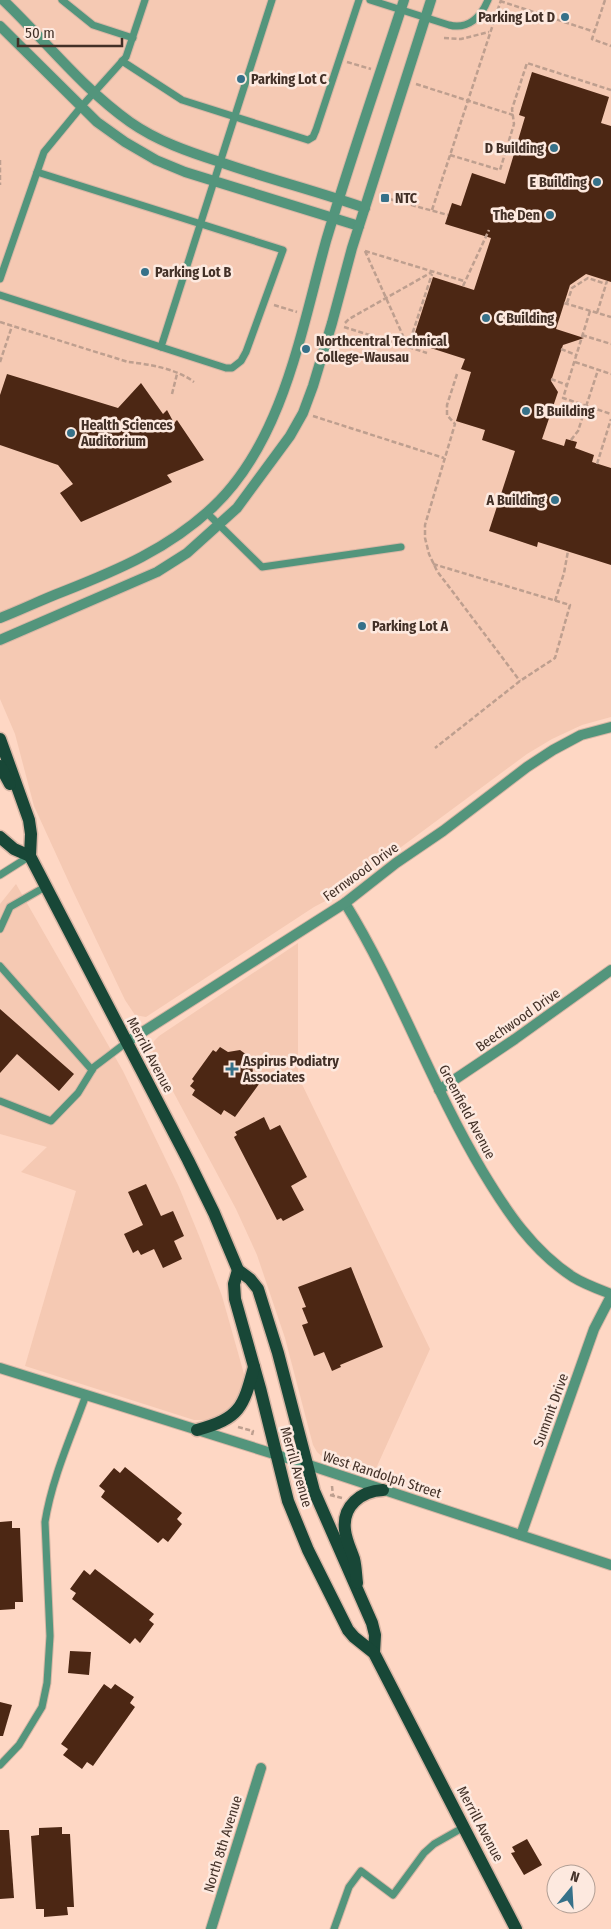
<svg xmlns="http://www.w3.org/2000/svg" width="611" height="1929" font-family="'Fira Sans Condensed',sans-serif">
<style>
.built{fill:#f5c9b3}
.building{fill:#4c2714}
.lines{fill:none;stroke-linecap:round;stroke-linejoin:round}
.service-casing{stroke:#d8b6a5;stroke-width:9}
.minor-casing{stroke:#d8b6a5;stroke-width:12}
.tertiary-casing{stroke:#d8b6a5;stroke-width:12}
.primary-casing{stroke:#d8b6a5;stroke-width:15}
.path{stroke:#be9f8f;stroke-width:2.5;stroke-dasharray:5 2.5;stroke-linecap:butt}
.service{stroke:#53957c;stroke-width:7}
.minor{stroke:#53957c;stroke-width:10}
.tertiary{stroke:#53957c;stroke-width:10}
.primary{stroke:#184737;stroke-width:12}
.poi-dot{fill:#367189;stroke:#fde9df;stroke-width:2}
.labels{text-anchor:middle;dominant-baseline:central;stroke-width:5;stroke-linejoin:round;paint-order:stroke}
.poi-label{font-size:14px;font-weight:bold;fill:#423027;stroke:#fde9df;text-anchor:start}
.street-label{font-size:14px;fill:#423027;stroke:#fde9df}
</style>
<rect width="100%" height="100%" fill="#fed7c4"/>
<g class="built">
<polygon points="0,0 611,0 611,717 582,725 552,739 527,754 335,896 314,907 146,1017 135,1015 125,1000 72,889 34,806 15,734 0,699"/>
<polygon points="16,884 123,1071 179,1187 202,1243 222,1296 244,1374 243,1387 237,1401 230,1409 221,1415 209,1420 194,1420 25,1366 76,1191 21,1172 47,1147 0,1134 0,904"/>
<polygon points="298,943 298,1076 430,1349 373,1475 325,1459 317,1452 313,1445 285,1338 257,1255 236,1209 153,1054 152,1048 154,1041 159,1036"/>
</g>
<g class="building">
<polygon points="532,72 609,97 601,123 611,126 611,282 586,274 570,285 556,329 584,338 563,345 551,381 558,392 542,439 564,446 566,439 577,442 575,448 594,455 592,462 611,468 611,565 538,542 537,547 489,531 515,451 482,440 485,430 456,421 471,372 461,369 465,359 412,342 433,277 474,290 491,238 445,224 452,203 461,206 472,173 505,184 525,117 519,115"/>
<polygon points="7,374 118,408 141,383 163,414 167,410 174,423 177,420 204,460 167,475 172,482 81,522 60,493 73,484 58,465 0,445 0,395"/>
<polygon points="0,1009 74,1074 59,1091 17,1054 0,1073"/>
<polygon points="220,1047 228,1052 240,1050 251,1058 253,1072 258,1075 254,1081 259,1084 235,1117 224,1110 221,1115 192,1095 195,1090 190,1086 194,1081 192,1079 213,1050 216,1052"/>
<polygon points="264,1117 270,1130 280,1125 307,1177 291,1186 304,1210 283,1221 281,1218 277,1220 234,1137 237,1135 235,1132"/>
<polygon points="146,1184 161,1216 173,1211 184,1236 174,1241 182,1259 163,1268 154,1249 141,1255 138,1250 133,1253 124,1234 143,1225 128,1192"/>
<polygon points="351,1267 383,1347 340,1365 341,1367 332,1371 324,1352 314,1356 302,1325 308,1323 302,1308 306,1307 298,1287"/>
<polygon points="125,1467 182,1513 177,1519 182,1524 168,1542 163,1538 158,1543 101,1497 105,1491 99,1486 114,1468 120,1473"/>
<polygon points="12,1521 12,1528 20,1528 23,1602 15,1602 15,1609 0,1610 0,1522"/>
<polygon points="95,1569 154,1614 149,1620 154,1624 140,1643 135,1638 130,1644 72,1599 76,1593 70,1589 84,1570 90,1575"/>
<polygon points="70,1651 91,1652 89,1675 68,1673"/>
<polygon points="104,1684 111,1689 115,1684 134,1697 130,1703 135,1707 93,1766 87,1762 82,1769 63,1755 68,1749 61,1744"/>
<polygon points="0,1702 12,1705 3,1736 0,1736"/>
<polygon points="62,1827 62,1834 70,1834 74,1907 67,1907 68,1915 44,1917 44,1909 36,1909 31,1836 39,1835 39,1828"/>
<polygon points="0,1830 9,1830 14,1898 0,1899"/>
<polygon points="527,1839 542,1865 524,1875 511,1853 515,1852 512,1847"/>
</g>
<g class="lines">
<g class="service-casing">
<g id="service">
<polyline points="62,0 93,25 133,38"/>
<path d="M370,0L449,25C468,30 481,17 488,0"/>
<polyline points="122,61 182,100 308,140 313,137 316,130 359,0"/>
<polyline points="0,279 44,152 81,107 126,57 145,0"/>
<polyline points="0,295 226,368 232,368 241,361 246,352 283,250 37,172"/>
<polyline points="161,347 272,0"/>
<polyline points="207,513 262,567 401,547"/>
<polyline points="0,875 30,856"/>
<polyline points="0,929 10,907 45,887"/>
<polyline points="0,966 92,1070"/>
<polyline points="0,1101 51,1121 78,1093 94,1067 127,1042"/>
<path d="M0,1765L19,1745L42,1707L47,1683L50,1636L45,1522C52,1478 71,1437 86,1395"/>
<polyline points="334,1929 349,1887 361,1871 393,1895 424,1853 434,1844 464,1827"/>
</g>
</g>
<g class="minor-casing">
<g id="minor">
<path d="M3,0C45,40 82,88 130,122C157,141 189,152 220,162C268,179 317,191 365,208"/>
<polyline points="0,26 97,122 125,142 156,160 185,172 359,226"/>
<path d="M0,618C21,610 41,600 62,592C118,570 168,549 213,507C283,441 301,331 326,241C350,160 378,80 404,0"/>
<polyline points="0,640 157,572 187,553 237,508 290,436 303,413 313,386 332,323 352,248 431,0"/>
<path d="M345,903C398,989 431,1085 483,1172C507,1212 533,1251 573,1277C584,1284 598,1289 611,1294"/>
<polyline points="127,1042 345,903 396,863 443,831 527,767 553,750 581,735 611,727"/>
<polyline points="439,1090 515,1039 611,970"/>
<polyline points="521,1535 594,1329 611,1296"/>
<polyline points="211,1929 261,1768"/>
</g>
</g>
<g class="tertiary-casing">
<polyline id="tertiary" points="0,1368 306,1464 611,1565"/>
</g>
<g class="primary-casing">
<g id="primary">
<polyline points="0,739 29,820 31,834 30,856 188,1160 214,1213 238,1270 250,1279 258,1289 278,1353 314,1491 372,1623 375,1635 374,1653"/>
<polyline points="0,766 10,784"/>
<polyline points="0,837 14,849 30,856"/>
<polyline points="238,1270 234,1284 235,1299 260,1388 288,1501 308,1550 348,1630 354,1637 374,1653 516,1929"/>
<path d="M197,1430C240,1418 243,1408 254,1367"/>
<path d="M357,1583C356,1575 356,1567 354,1559C351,1550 346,1540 345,1530C342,1506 361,1491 383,1490"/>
</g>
</g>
<g class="path">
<polyline points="605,0 592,39 611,46"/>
<polyline points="500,1 595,32"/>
<polyline points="444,38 461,39 489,32"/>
<polyline points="347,62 371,69"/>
<polyline points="416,84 513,115"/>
<polyline points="450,155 500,170 514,124 512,109 527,63 611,90"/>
<polyline points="0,160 0,185"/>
<polyline points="382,197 448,215"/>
<polyline points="432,210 501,0"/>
<polyline points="365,251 408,347"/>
<polyline points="365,251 464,281"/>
<polyline points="463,286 489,230"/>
<polyline points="564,303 611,317"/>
<polyline points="567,303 572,288 588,278 606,284"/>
<polyline points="274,305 297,312"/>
<polyline points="590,311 563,398 611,414"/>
<polyline points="597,313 607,281"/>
<path d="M0,322L128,362C149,364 177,369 194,382"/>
<polyline points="345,323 349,319 432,272"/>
<polyline points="344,327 427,353"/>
<polyline points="582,335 611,344"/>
<polyline points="408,347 432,274"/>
<polyline points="561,349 576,355"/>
<polyline points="0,362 12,326"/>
<polyline points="575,362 611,374"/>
<polyline points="457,374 447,405 447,415 455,424 425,525 425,538 429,554 437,571 520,681"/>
<polyline points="551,379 567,385"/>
<polyline points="172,394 177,374"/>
<polyline points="313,416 444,458"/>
<polyline points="571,440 578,431 598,370"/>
<polyline points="597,464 611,419"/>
<polyline points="433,564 570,605 555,658 520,681 435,748"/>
<polyline points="555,601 564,573 568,551"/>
<polyline points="238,1427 253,1431 252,1435"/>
<polyline points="332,1486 333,1496"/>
<polyline points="330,1495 342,1498"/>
</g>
<use href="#service" class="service"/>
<use href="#minor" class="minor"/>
<use href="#tertiary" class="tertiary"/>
<use href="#primary" class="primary"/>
</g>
<g class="poi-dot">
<circle cx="565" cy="17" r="5"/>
<circle cx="241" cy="79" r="5"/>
<circle cx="554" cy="148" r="5"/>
<circle cx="597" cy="182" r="5"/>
<rect x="380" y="193" width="10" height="10" rx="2.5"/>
<circle cx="550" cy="215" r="5"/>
<circle cx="145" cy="272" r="5"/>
<circle cx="486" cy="318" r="5"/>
<circle cx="306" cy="349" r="5"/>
<circle cx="526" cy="411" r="5"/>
<circle cx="71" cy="433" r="5"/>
<circle cx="555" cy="500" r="5"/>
<circle cx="362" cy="626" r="5"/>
<path d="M229.5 1061.5h5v5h5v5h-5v5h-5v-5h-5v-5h5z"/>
</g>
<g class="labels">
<g class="poi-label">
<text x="555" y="17" text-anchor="end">Parking Lot D</text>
<text x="251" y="79">Parking Lot C</text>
<text x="544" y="148" text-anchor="end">D Building</text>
<text x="587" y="182" text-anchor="end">E Building</text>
<text x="395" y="198">NTC</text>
<text x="540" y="215" text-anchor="end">The Den</text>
<text x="155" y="272">Parking Lot B</text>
<text x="496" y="318">C Building</text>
<text x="316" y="341">Northcentral Technical<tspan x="316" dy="16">College-Wausau</tspan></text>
<text x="536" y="411">B Building</text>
<text x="81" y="425">Health Sciences<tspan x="81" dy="16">Auditorium</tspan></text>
<text x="545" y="500" text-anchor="end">A Building</text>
<text x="372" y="626">Parking Lot A</text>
<text x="243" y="1061">Aspirus Podiatry<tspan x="243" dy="16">Associates</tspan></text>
</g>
<g class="street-label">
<text transform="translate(361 872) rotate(-36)">Fernwood Drive</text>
<text transform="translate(518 1020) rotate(-35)">Beechwood Drive</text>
<text transform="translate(150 1055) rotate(62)">Merrill Avenue</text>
<text transform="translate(467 1112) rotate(62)">Greenfield Avenue</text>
<text transform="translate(551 1410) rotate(-70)">Summit Drive</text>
<text transform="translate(296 1467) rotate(74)">Merrill Avenue</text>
<text transform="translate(382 1475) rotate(18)">West Randolph Street</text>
<text transform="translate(480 1824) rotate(62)">Merrill Avenue</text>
<text transform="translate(223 1844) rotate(-73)">North 8th Avenue</text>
</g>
</g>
<g transform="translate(571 1889) rotate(18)"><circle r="24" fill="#fde9df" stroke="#b29f95"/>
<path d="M0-4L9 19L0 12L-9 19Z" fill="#367189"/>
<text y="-8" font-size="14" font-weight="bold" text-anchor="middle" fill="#423027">N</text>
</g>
<path d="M18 38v8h104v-8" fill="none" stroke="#423027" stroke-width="2.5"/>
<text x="25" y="38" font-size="15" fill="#423027" stroke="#fde9df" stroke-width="4" paint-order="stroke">50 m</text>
</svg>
